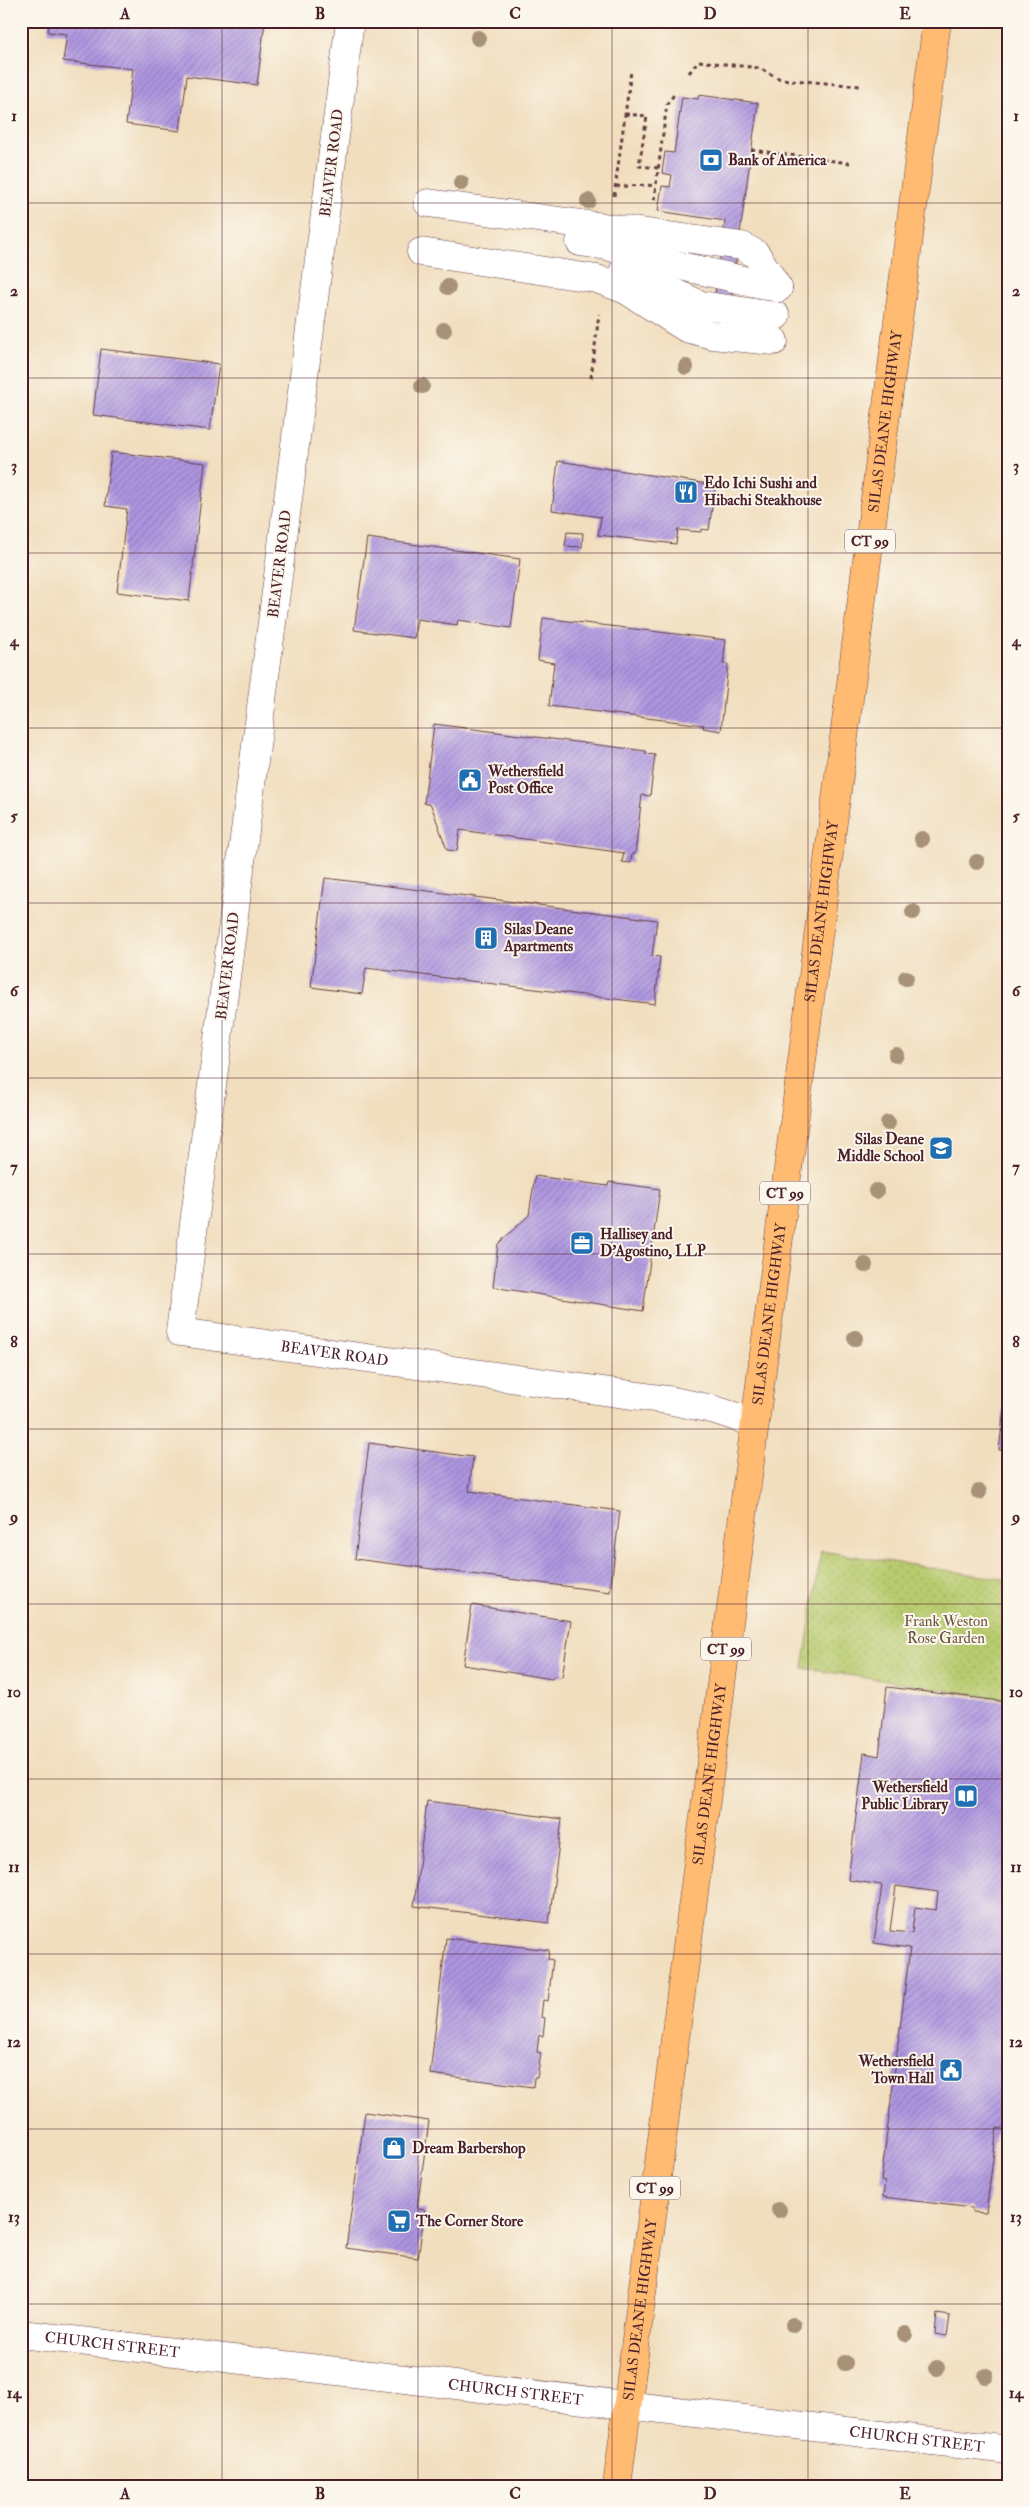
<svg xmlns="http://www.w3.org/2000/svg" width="1030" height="2507" font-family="'IM FELL Double Pica',serif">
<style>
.garden{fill:url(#garden-dots);stroke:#81754c}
.building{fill:url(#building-hatch);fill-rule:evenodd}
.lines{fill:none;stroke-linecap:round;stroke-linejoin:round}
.minor-casing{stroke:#633c41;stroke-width:29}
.major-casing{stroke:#633c41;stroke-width:29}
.path{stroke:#633c41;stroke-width:3;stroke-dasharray:4 4;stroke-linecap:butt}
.minor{stroke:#fff;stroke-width:28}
.major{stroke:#ffbb71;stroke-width:28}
.tree{fill:#a79278}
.grid{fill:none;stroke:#4a1f2b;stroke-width:1;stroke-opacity:0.55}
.labels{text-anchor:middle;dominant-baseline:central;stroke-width:4;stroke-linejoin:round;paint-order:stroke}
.shield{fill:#fbf7ec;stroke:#7f6065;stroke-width:1}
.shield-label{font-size:14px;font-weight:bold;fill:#4a1f2b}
.poi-label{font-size:15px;font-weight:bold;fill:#4a1f2b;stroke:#fbf7ec;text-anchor:start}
.street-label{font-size:15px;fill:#4a1f2b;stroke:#fbf7ec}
.park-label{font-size:15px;fill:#6b533f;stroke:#fbf7ec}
.neatline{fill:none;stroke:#4a1f2b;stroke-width:2}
.grid-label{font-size:16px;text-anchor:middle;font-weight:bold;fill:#4a1f2b}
</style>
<defs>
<pattern id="garden-dots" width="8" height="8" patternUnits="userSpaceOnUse" patternTransform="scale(1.25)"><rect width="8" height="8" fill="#b8cb6e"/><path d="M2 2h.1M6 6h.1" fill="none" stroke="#a0ae5f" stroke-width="1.8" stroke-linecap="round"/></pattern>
<pattern id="building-hatch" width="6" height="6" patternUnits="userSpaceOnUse" patternTransform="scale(1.25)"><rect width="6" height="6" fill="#ae96e1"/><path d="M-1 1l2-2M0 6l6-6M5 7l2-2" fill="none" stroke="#907ab7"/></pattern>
</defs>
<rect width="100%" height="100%" fill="#fbf7ec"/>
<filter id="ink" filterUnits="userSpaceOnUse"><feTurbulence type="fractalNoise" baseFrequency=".02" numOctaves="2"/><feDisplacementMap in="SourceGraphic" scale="10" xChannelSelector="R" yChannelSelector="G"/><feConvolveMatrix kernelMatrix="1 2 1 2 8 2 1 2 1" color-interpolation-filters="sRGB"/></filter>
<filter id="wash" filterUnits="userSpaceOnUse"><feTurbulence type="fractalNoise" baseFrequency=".0096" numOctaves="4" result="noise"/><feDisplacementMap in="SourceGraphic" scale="20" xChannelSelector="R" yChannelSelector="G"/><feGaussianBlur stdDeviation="1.12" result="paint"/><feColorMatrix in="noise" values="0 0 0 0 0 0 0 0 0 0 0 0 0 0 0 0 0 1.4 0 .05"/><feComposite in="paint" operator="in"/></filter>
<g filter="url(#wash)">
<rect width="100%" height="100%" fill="#f1debe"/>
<polygon class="garden" points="821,1551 1009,1580 1009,1700 803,1668"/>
<g id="blocks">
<g class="building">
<polygon points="49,21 265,21 257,85 187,76 180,131 126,124 133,69 63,61 67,34 48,32"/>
<polygon points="699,95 758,103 726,334 710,331 725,221 658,211 662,186 670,187 672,175 662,173 665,152 674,153 682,97 698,99"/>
<polygon points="101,349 219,364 210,430 93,415"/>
<polygon points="111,452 205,463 189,601 117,592 127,509 105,506"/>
<polygon points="558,461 715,485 709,530 701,529 701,532 678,530 676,544 598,535 601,517 552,510"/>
<polygon points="567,532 583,533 582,547 565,546"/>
<polygon points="367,538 520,559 511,628 458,620 457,625 417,619 414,638 354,630"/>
<polygon points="543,618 726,640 723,664 728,664 721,731 703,728 704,725 549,706 554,663 538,660"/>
<polygon points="434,724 646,751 646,754 655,755 650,796 642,795 635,854 632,854 631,863 622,862 624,853 460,830 457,851 447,850 431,805 424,803"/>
<polygon points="325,878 657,920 652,956 660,957 655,1004 366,968 362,994 311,987"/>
<polygon points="535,1176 608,1186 609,1182 660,1189 643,1311 493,1287 498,1244 529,1215"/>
<polygon points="1006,1393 1009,1394 1009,1451 999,1450"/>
<polygon points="369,1443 473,1457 469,1491 620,1511 610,1592 355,1559"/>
<polygon points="472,1605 571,1621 562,1677 553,1676 552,1679 463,1665"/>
<path d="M887,1687L1009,1702V1901L1005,1919H1009V2130L997,2128L986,2213L972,2212V2208L883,2197L885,2182L881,2181L910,1948L874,1943L882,1885L848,1880L864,1753L879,1756ZM896,1886L938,1892L936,1910L915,1907L912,1933L890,1931Z"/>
<polygon points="427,1801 562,1819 549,1923 414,1906"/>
<polygon points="446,1938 549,1950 548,1959 553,1960 548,2001 543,2000 541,2017 545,2018 543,2036 539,2035 537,2052 541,2053 537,2078 534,2078 533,2087 430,2074"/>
<polygon points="365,2112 429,2121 417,2209 425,2210 418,2258 346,2248"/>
<polygon points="937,2314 950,2316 947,2336 935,2334"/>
</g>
</g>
</g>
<g filter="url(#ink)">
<use href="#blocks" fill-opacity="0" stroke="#633c41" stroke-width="1"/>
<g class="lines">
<g class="minor-casing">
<g id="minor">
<path id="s1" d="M350,21L180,1332L668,1400L712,1409L755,1423"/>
<polyline points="428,203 742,246 756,254 778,288"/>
<polyline points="580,242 607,246 672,264 778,288"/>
<polyline points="421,252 597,279 626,290 686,328 712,335 774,341"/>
<polyline points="624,270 701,305 776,316"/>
<path id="s2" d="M21,2334L1009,2450"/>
</g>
</g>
<g class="major-casing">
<g id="major">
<path id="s3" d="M617,2486L937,21"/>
</g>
</g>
<g class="path">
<polyline points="689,73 698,61 759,68 780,79 860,86"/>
<polyline points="625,114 647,116 639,166 659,168"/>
<polyline points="751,150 850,163"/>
<path d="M616,186C630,187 642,184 656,186"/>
<polyline points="614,196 631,71"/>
<polyline points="654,200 667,104 676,92"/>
<polyline points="591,378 599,314"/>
</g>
<use href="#minor" class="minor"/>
<use href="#major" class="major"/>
</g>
<g class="tree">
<circle cx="478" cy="38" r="8"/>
<circle cx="461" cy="183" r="8"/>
<circle cx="588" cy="201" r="8"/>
<circle cx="448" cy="287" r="8"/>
<circle cx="444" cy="330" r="8"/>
<circle cx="686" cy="367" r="8"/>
<circle cx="422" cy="386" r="8"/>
<circle cx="922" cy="839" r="8"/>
<circle cx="977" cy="862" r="8"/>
<circle cx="913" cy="912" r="8"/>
<circle cx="906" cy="978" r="8"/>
<circle cx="896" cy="1055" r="8"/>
<circle cx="888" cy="1123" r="8"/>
<circle cx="876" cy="1191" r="8"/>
<circle cx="865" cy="1265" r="8"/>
<circle cx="855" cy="1338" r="8"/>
<circle cx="979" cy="1492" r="8"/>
<circle cx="779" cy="2210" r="8"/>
<circle cx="793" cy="2325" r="8"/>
<circle cx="905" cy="2334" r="8"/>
<circle cx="845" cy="2363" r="8"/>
<circle cx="937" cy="2368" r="8"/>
<circle cx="986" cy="2376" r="8"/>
</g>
</g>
<path class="grid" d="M222,21V2486M418,21V2486M612,21V2486M808,21V2486M21,203H1009M21,378H1009M21,553H1009M21,728H1009M21,903H1009M21,1078H1009M21,1254H1009M21,1429H1009M21,1604H1009M21,1779H1009M21,1954H1009M21,2129H1009M21,2304H1009"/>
<defs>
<g id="bank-square" transform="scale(1.25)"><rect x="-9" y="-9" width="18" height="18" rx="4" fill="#1f6fb2" stroke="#fbf7ec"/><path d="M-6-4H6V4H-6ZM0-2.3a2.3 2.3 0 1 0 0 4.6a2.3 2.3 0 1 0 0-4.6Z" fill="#fff"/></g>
<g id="restaurant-square" transform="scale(1.25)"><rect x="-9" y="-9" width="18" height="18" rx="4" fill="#1f6fb2" stroke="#fbf7ec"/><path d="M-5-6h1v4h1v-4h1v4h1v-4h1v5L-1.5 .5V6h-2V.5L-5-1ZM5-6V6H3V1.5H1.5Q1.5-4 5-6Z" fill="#fff"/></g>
<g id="civic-square" transform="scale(1.25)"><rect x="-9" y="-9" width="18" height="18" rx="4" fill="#1f6fb2" stroke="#fbf7ec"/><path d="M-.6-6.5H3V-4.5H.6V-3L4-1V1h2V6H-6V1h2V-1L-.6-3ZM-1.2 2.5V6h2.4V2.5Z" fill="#fff"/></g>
<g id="building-square" transform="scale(1.25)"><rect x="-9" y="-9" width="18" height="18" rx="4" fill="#1f6fb2" stroke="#fbf7ec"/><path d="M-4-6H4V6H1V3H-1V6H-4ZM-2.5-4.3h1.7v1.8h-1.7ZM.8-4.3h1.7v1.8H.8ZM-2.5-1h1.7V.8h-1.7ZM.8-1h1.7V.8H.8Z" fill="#fff"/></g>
<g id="school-square" transform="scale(1.25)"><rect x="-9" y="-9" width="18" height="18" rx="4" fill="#1f6fb2" stroke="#fbf7ec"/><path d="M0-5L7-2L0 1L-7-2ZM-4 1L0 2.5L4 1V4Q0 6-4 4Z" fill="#fff"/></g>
<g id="office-square" transform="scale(1.25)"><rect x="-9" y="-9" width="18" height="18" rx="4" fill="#1f6fb2" stroke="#fbf7ec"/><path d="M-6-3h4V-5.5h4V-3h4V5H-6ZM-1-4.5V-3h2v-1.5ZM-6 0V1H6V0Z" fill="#fff"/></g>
<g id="library-square" transform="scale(1.25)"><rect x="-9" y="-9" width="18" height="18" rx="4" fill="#1f6fb2" stroke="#fbf7ec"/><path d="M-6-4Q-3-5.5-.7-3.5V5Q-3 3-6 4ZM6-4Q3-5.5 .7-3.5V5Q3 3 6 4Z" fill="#fff"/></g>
<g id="shop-square" transform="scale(1.25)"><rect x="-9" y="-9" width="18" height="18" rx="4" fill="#1f6fb2" stroke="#fbf7ec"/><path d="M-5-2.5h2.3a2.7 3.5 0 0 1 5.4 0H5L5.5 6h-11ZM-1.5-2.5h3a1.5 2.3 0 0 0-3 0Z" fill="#fff"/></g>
<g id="supermarket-square" transform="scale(1.25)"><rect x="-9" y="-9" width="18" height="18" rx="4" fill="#1f6fb2" stroke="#fbf7ec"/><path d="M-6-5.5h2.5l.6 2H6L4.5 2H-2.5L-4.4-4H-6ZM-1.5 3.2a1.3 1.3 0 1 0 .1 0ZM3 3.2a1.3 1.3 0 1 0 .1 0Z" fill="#fff"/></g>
</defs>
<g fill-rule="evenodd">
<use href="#bank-square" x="711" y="160"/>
<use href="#restaurant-square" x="686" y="492"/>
<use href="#civic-square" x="470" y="780"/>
<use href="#building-square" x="486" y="938"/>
<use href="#school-square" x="941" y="1148"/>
<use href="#office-square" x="582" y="1243"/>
<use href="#library-square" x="966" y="1796"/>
<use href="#civic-square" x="951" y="2070"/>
<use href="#shop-square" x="394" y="2148"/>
<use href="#supermarket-square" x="399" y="2221"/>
</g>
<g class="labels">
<g class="shield">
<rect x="845" y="529.5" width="50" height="23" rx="4"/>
<rect x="760" y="1181.5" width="50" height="23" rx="4"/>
<rect x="701" y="1637.5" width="50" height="23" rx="4"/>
<rect x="630" y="2176.5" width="50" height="23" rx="4"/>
</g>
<g class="shield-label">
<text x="870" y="541">CT 99</text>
<text x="785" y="1193">CT 99</text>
<text x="726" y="1649">CT 99</text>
<text x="655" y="2188">CT 99</text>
</g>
<g class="poi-label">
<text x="728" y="160">Bank of America</text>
<text x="704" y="483">Edo Ichi Sushi and<tspan x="704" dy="17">Hibachi Steakhouse</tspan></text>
<text x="488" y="771">Wethersfield<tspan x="488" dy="17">Post Office</tspan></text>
<text x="504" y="929">Silas Deane<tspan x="504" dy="17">Apartments</tspan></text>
<text x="924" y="1139" text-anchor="end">Silas Deane<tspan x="924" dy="17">Middle School</tspan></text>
<text x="600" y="1234">Hallisey and<tspan x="600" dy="17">D'Agostino, LLP</tspan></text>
<text x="948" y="1787" text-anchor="end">Wethersfield<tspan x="948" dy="17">Public Library</tspan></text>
<text x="934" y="2061" text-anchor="end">Wethersfield<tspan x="934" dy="17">Town Hall</tspan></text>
<text x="412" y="2148">Dream Barbershop</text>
<text x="416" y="2221">The Corner Store</text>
</g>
<g class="street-label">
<text transform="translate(332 163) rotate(-83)">BEAVER ROAD</text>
<text stroke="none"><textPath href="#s3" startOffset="2082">SILAS DEANE HIGHWAY</textPath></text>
<text transform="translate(280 564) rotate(-83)">BEAVER ROAD</text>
<text stroke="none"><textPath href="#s3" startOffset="1588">SILAS DEANE HIGHWAY</textPath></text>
<text transform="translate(228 966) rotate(-83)">BEAVER ROAD</text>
<text stroke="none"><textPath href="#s3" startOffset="1182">SILAS DEANE HIGHWAY</textPath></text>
<text stroke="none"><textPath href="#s1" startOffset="1478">BEAVER ROAD</textPath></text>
<text stroke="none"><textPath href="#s3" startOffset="718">SILAS DEANE HIGHWAY</textPath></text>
<text stroke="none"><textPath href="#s3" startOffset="178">SILAS DEANE HIGHWAY</textPath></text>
<text stroke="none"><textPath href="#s2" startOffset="92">CHURCH STREET</textPath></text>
<text stroke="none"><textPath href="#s2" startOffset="498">CHURCH STREET</textPath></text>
<text stroke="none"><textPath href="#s2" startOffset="902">CHURCH STREET</textPath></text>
</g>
<g class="park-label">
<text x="946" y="1621">Frank Weston<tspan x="946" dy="17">Rose Garden</tspan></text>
</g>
</g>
<rect width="1030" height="2507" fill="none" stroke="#fbf7ec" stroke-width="55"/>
<rect x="28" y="28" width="974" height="2452" class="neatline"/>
<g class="grid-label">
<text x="125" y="19">A</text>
<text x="320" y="19">B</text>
<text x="515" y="19">C</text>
<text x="710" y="19">D</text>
<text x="905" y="19">E</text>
<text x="14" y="121">1</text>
<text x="1016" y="121">1</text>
<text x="14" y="296">2</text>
<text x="1016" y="296">2</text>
<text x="14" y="471">3</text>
<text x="1016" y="471">3</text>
<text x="14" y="646">4</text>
<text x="1016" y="646">4</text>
<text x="14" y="821">5</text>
<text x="1016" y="821">5</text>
<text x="14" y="996">6</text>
<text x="1016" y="996">6</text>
<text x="14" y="1172">7</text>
<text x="1016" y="1172">7</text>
<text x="14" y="1347">8</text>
<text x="1016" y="1347">8</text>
<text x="14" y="1522">9</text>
<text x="1016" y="1522">9</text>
<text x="14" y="1697">10</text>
<text x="1016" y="1697">10</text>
<text x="14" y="1872">11</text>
<text x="1016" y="1872">11</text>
<text x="14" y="2047">12</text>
<text x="1016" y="2047">12</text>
<text x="14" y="2222">13</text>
<text x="1016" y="2222">13</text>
<text x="14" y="2398">14</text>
<text x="1016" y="2398">14</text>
<text x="125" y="2499">A</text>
<text x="320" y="2499">B</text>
<text x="515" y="2499">C</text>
<text x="710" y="2499">D</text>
<text x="905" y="2499">E</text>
</g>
</svg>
